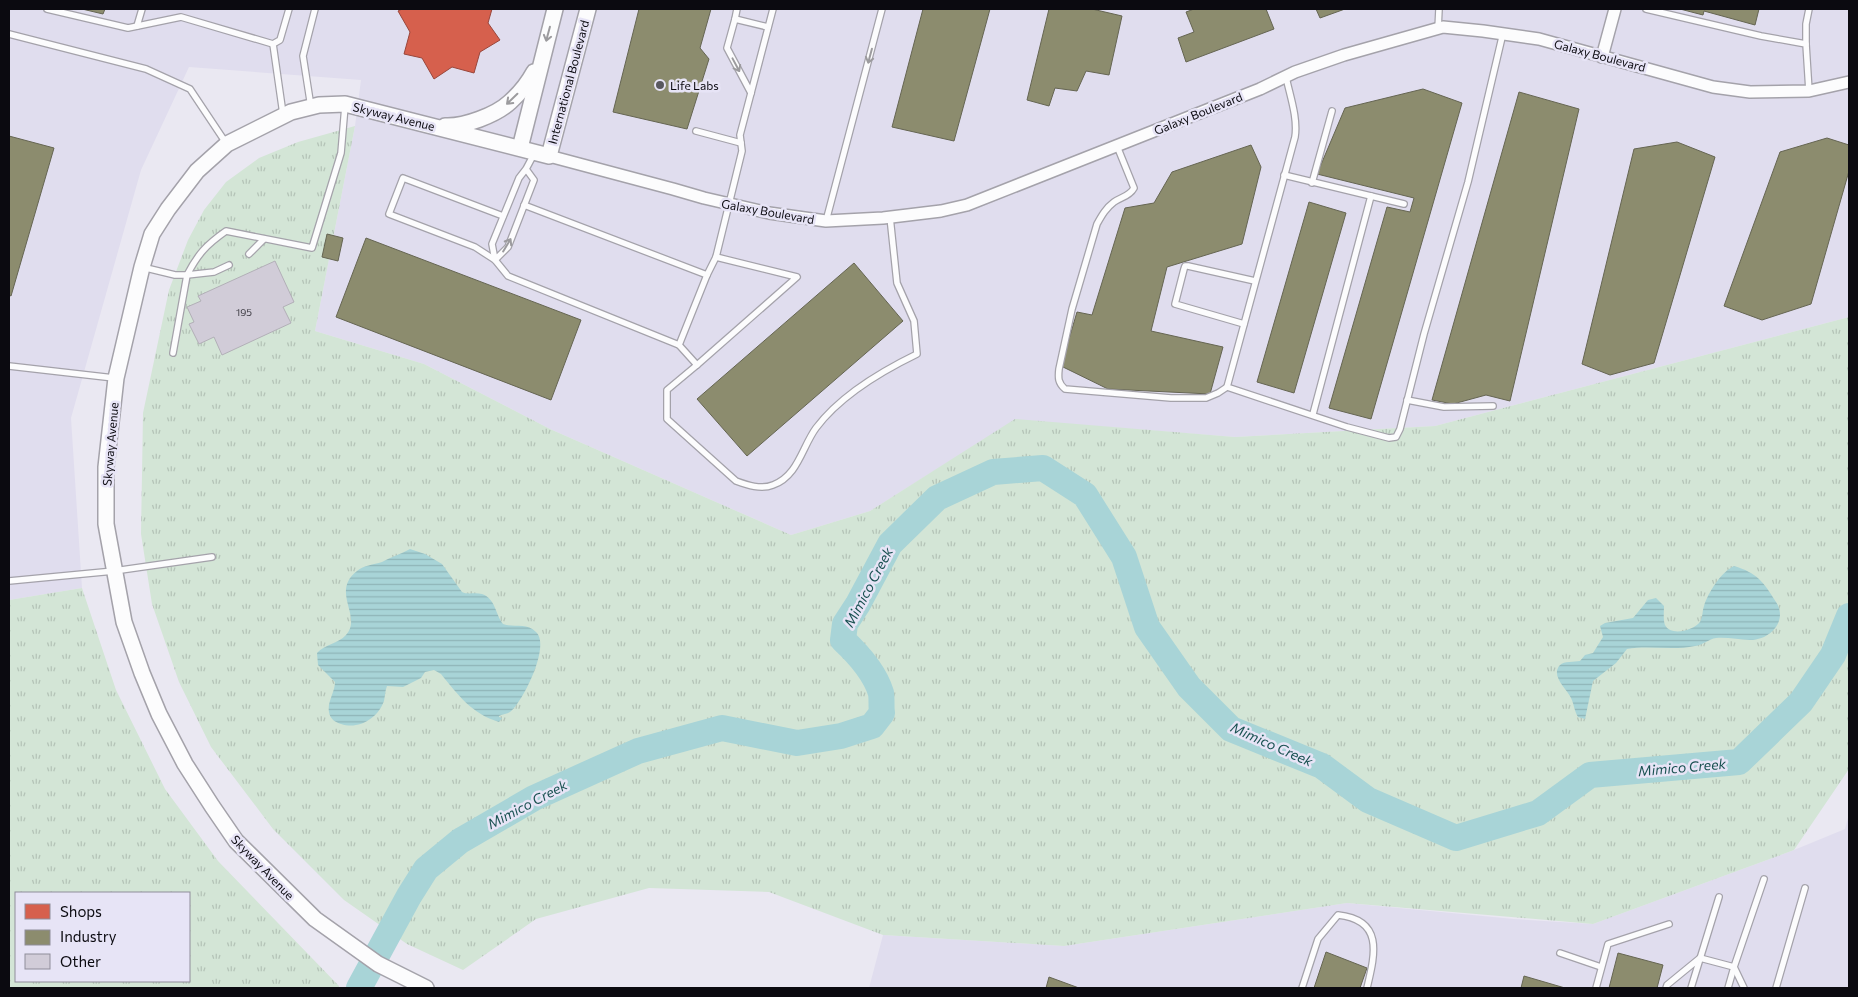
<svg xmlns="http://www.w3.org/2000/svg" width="1858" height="997" font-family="Commissioner,sans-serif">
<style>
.built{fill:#e0ddee}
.grass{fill:url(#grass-tufts);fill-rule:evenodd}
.water{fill:url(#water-rules)}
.shops{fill:#d6604d;stroke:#99463b}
.industry{fill:#8c8c6e;stroke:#656552}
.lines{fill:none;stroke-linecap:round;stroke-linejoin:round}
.river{stroke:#a8d4d7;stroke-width:26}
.building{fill:#d1ccd8;stroke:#b2afb7}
.service-casing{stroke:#a4a2aa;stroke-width:8}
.minor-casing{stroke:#a4a2aa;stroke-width:14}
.tertiary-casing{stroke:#a4a2aa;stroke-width:18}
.service{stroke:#fcfcfd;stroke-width:5.5}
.minor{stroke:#fcfcfd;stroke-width:11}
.tertiary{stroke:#fcfcfd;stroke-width:15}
.oneway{stroke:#9c9b9e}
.poi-dot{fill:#59585f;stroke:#e7e4f6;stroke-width:2}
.labels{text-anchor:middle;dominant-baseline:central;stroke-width:5;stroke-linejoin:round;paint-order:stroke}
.number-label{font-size:10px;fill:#3c3a42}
.street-label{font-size:12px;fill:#0b0a10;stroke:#e7e4f6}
.poi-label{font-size:12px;fill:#0b0a10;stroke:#e7e4f6;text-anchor:start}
.water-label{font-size:14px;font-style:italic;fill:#195151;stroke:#e7e4f6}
</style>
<defs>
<pattern id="grass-tufts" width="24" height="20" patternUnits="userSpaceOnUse" patternTransform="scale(1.25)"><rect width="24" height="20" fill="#d3e5d6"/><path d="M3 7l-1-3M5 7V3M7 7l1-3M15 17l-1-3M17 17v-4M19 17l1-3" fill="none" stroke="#b4c3b7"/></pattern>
<pattern id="water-rules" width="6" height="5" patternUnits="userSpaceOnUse" patternTransform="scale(1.25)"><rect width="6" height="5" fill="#a8d4d7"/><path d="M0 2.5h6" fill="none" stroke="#8fb5b8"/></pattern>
</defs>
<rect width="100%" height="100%" fill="#eae8f2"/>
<g class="built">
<polygon points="9,9 1849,9 1849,317 1435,426 1235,437 1015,420 870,511 791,535 550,429 424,364 315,331 355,126 361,80 189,67 141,170 71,418 82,588 9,600"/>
<polygon points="1849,814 1849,988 869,988 883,935 1064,946 1347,903 1514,919 1593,924 1794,850 1845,829"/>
</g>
<g class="grass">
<polygon points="355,126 315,331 424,364 550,429 791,535 870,511 1015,419 1235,437 1435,426 1849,317 1849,769 1794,850 1593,924 1347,903 1064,946 883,935 769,892 649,888 536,919 463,970 407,944 344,900 273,829 211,747 179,682 152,604 141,534 143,413 169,290 188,240 204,210 226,182 259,158 298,142"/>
<path d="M82,588L116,690L165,789L218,861L339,986V988H9V600ZM16,893H189V981H16Z"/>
</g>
<g class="water">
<path d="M410,549L425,554L442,564L462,592C468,595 475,592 482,594C496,599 495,614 503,624C514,628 526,622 536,632C551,645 523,702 510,712C507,714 503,714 499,716V717L502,718L499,722C472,714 458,695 441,674L434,670L425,672L421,678L403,687L387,686C385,691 385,696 384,701C378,718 359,730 341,724C335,722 330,719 329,712C327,702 335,692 335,682L318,665L317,653C325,644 338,644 346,635C363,616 330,592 357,571C364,565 373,565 382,562C391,557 401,554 410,549Z"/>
<path d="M1734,566C1757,573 1763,581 1776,602C1788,620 1771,640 1750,640C1739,640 1728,637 1716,638C1709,639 1703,645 1695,646C1672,651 1650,645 1627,649L1616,663L1593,681L1585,719L1578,717C1574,710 1574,704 1571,698C1567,689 1550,676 1560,665C1564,661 1574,662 1580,661L1585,655L1593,653L1603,637L1600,626L1605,623L1633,618L1648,600L1656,598L1664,606C1664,611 1663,620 1665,625C1671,637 1694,630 1700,622C1703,617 1702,612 1704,606C1708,593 1721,572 1734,566Z"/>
</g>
<polygon class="shops" points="402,9 492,9 488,23 500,40 480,52 474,73 452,67 434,79 422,58 404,54 410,32 398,11"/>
<g class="industry">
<polygon points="82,9 105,9 103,14"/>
<polygon points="639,9 711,9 700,48 709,59 687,129 613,112"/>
<polygon points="923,9 990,9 954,141 892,127"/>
<polygon points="1049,9 1092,9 1122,16 1109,75 1086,71 1077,91 1055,88 1049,106 1027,100"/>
<polygon points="1194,9 1266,9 1274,29 1186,62 1178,38 1194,32 1186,12"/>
<polygon points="1316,9 1345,9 1320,18"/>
<polygon points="1680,9 1759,9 1755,25 1704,11 1703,15"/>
<polygon points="1423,89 1462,103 1371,419 1329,408 1387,207 1410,212 1414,198 1317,174 1345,108"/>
<polygon points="1519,92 1579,109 1510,401 1486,395 1453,404 1432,400"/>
<polygon points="9,136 54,148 11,296 9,295"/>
<polygon points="1827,138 1849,145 1849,171 1811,304 1762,320 1724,306 1780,152"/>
<polygon points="1677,142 1715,157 1654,363 1610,375 1582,364 1634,149"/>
<polygon points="1251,145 1261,167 1242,244 1167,267 1151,331 1223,347 1210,394 1108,389 1061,366 1077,312 1092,315 1125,208 1154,203 1172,172"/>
<polygon points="1309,202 1346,213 1294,393 1257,382"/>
<polygon points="327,234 343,238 338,261 322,257"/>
<polygon points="366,238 581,320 551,400 336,317"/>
<polygon points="854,263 903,321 747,456 697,399"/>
<polygon points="1326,952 1367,968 1360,988 1314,988"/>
<polygon points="1618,953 1663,965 1657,988 1609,988"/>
<polygon points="1524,976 1565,988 1521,988"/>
<polygon points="1049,977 1079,988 1046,988"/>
</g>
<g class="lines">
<path class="river" d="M359,988L409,896L426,869L460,841L534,798L638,751L722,728L797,743L841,736L872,726L882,713C881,707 882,699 881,693C875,673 858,654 843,640L845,624L858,604L890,544L937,498L993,472L1043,468L1085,495L1124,557L1147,627L1189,687L1231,729L1322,766L1368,800L1456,838L1538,813L1590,775L1739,762L1801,702L1833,655L1849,616"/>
</g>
<polygon class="building" points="275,261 294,302 283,307 291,323 222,355 214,337 199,344 189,324 194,322 187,307 201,301 198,296"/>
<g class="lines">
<g class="service-casing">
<g id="service">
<polyline points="47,9 128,28 181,17 273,44 280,40 289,9"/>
<polyline points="1646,9 1761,36 1806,44 1809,91"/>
<polyline points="735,19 737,9"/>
<polyline points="137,26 142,9"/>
<polyline points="1438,29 1439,9"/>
<polyline points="9,34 146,69 190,89 226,143"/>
<polyline points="273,44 283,114"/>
<polyline points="1806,44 1806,24 1809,9"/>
<path d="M1286,77C1290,96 1298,118 1295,137L1227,387L1347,427L1389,438L1396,437L1400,429L1424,334L1468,182L1503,33"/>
<polyline points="751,93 727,48 735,19 768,27"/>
<polyline points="311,107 303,56 315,9"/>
<polyline points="696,131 741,143"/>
<path d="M1117,146L1134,188C1130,196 1121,197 1114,202C1106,208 1102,215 1097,224L1072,309L1059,369C1058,378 1058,383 1065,389L1171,398H1206L1218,393L1227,387"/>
<polyline points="526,169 534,180 508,247 495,260 492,244 519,178 526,169 534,154"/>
<polyline points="1284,175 1404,204"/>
<polyline points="1312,183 1332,111"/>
<polyline points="524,205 707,275 716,257 742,151 740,135 773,9"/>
<path d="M503,216L403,178L389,214L475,247L495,260L508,276L679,345L697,365L667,390V419L736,481C747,485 761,490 773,485C798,476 802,447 816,428C840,396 882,371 917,354L914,321L897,283L890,217"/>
<polyline points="826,221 882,9"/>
<polyline points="249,254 264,239"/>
<path d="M229,265L214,272L187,275C198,254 206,245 226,231L312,248L341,153L345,106"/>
<polyline points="142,267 175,275 187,275 173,353"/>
<polyline points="1244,324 1175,304 1184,269 1185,266 1188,266 1255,281"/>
<polyline points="679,345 707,275"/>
<polyline points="697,365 797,277 716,257"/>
<polyline points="9,366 114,378"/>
<polyline points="1407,400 1444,407 1493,406"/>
<polyline points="1313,414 1371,196"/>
<polyline points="9,581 114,571 212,557"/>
<polyline points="1560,953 1601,967"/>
<path d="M1302,988L1318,939L1338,915C1384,920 1375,954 1367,988"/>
<polyline points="1596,988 1608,944 1669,924"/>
<polyline points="1666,988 1667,985 1700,958 1734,967 1728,988"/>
<polyline points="1691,988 1719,897"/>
<polyline points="1744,988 1734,967 1764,879"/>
<polyline points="1776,988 1805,888"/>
</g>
</g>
<g class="minor-casing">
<g id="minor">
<polyline points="1602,57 1615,9"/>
<polyline points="549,156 673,189 704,198 769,213 826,221 883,218 941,211 967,205 1260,89 1295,72 1344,55 1443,27 1483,31 1539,39 1713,87 1750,92 1809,91 1849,82"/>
</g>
</g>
<g class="tertiary-casing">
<g id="tertiary">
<path d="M445,126C464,127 496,115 510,102C519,94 528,83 534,72"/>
<polyline points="520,148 555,9"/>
<polyline points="426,988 378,964 315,919 236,841 212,806 185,764 159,714 142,673 124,622 106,524 106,467 116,378 142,267 152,234 168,209 197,171 227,144 291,112 319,105 345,104 549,156 588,9"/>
</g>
</g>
<use href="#service" class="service"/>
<use href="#minor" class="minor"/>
<use href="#tertiary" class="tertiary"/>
</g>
<defs><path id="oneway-shaft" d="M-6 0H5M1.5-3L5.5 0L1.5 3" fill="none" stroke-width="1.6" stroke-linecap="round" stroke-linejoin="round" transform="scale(1.25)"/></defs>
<g class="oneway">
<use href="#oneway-shaft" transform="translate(548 34) rotate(105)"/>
<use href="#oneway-shaft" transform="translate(870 56) rotate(105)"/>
<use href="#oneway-shaft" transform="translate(736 65) rotate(62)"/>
<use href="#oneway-shaft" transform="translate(512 99) rotate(136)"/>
<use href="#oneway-shaft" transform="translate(507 245) rotate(-59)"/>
</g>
<circle class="poi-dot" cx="660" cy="85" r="5"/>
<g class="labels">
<g class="number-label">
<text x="244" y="312">195</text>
</g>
<g class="street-label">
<text transform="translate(1600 55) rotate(15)">Galaxy Boulevard</text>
<text transform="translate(568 82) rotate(-75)">International Boulevard</text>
<text transform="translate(1198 113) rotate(-22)">Galaxy Boulevard</text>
<text transform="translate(394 116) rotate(14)">Skyway Avenue</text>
<text transform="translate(768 211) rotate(10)">Galaxy Boulevard</text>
<text transform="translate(110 444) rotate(-85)">Skyway Avenue</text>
<text transform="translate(263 867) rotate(46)">Skyway Avenue</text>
</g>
<g class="poi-label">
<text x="670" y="85">Life Labs</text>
</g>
<g class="water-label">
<text transform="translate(868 587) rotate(-62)">Mimico Creek</text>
<text transform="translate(1272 744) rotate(24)">Mimico Creek</text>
<text transform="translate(1682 767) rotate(-5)">Mimico Creek</text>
<text transform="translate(527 804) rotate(-28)">Mimico Creek</text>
</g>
</g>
<rect width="1858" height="997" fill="none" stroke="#0b0a10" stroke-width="20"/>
<rect x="15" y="892" width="175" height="90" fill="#e7e4f6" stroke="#8f8d9a"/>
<rect x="25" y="904" width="25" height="15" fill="#d6604d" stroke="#8f8d9a"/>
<text x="60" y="917" font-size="15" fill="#0b0a10">Shops</text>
<rect x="25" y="930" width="25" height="15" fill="#8c8c6e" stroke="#8f8d9a"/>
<text x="60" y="942" font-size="15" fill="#0b0a10">Industry</text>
<rect x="25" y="954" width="25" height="15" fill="#d1ccd8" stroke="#8f8d9a"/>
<text x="60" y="967" font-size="15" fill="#0b0a10">Other</text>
</svg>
